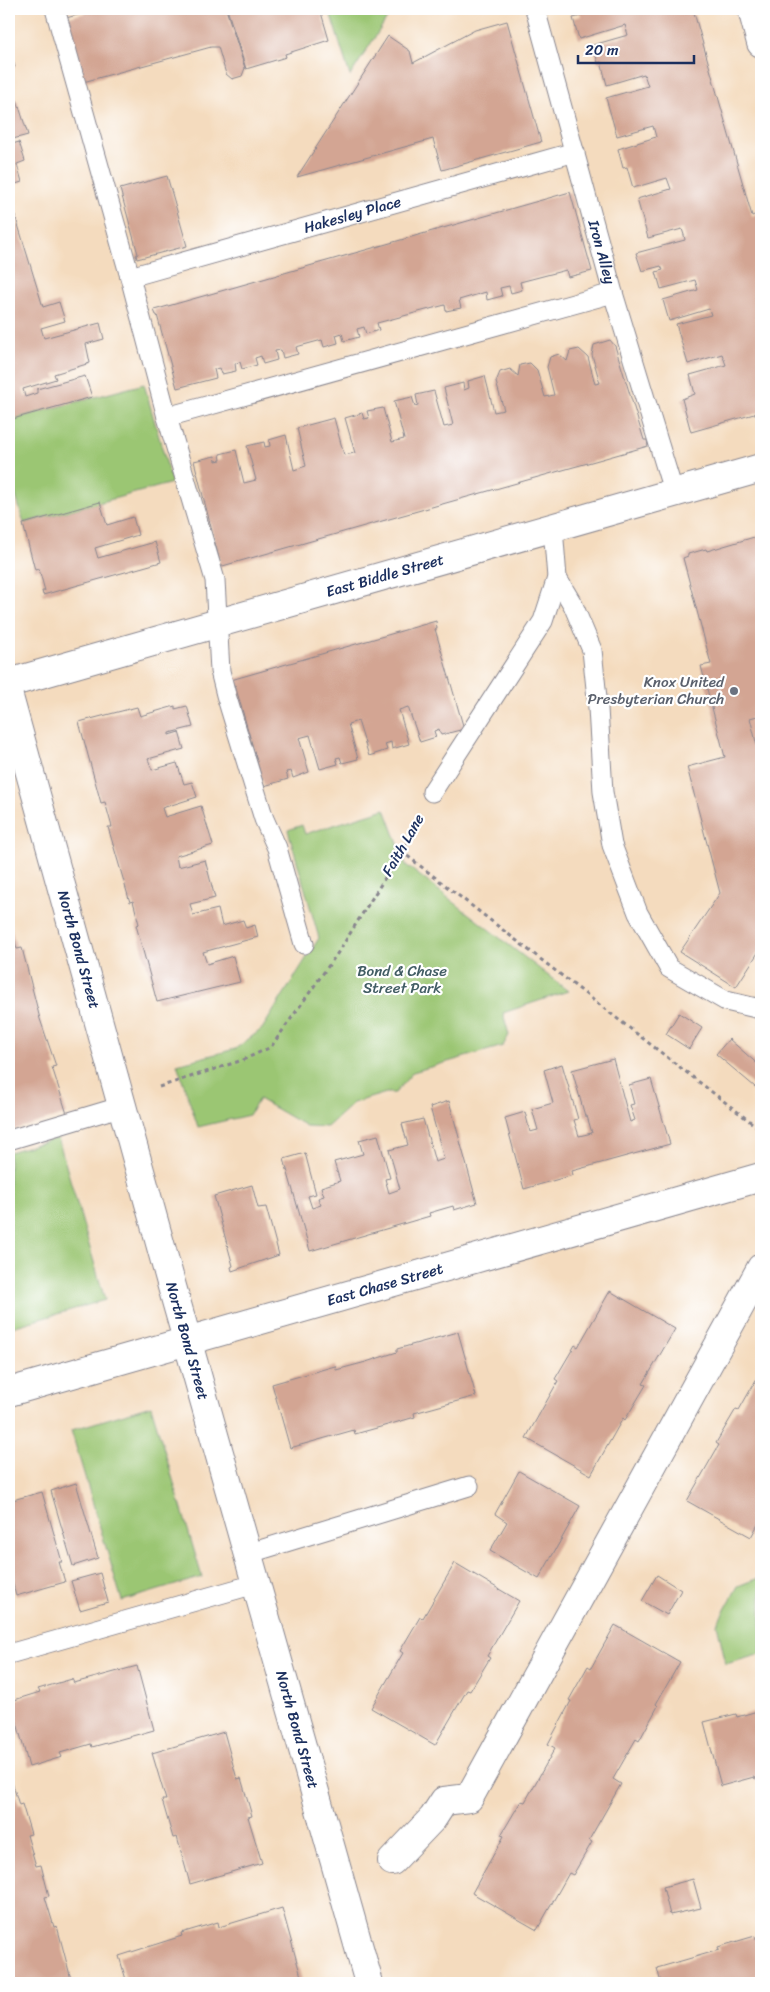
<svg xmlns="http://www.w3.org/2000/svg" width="770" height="1992" font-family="Sriracha,sans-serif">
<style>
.green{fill:#9bc673;stroke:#5b7a68}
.building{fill:#d3a593}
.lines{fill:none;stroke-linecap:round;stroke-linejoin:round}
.lane-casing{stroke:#88858e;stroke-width:21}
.street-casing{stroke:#88858e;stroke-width:30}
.secondary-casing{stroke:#88858e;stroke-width:30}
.path{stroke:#88858e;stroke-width:3;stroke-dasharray:4 4;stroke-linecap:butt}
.lane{stroke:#fff;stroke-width:19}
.street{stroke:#fff;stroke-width:28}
.secondary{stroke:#fff;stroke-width:28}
.worship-dot{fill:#6b7280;stroke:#fff;stroke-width:2}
.labels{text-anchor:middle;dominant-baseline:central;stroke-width:4.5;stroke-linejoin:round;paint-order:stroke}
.street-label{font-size:15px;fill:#1b2f5e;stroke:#fff}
.worship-label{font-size:15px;fill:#5b616d;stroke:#fff;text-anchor:end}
.park-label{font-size:15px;fill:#415c64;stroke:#fff}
</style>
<rect width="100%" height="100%" fill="#fff"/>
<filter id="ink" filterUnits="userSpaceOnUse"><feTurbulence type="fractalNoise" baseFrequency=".02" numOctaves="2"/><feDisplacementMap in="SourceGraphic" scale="10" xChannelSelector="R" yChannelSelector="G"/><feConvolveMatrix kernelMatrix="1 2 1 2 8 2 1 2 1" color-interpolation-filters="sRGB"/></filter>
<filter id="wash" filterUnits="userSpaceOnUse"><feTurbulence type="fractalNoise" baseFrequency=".0096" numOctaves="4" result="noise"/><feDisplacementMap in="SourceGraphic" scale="20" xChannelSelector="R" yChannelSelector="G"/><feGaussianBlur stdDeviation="1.12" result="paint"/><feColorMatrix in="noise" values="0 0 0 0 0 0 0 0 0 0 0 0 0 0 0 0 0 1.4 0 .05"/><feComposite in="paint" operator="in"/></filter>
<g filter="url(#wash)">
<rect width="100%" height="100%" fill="#f4dbbe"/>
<g class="green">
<polygon points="329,9 393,9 350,76"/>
<polygon points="144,384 172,483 24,523 9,473 9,420"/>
<polygon points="385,809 406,865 568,991 503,1013 509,1035 503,1046 413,1072 395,1093 386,1093 353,1103 327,1127 306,1126 259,1099 249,1115 198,1127 177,1064 235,1049 262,1029 319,938 288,830 302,825 305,834"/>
<polygon points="58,1138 105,1300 9,1328 9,1152"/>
<polygon points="151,1406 202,1577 122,1601 71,1430"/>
<polygon points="761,1577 761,1654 726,1664 717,1624 738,1586"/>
</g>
<g id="blocks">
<g class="building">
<polygon points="100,9 226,9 245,68 242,76 232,79 226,74 218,47 211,47 83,82 66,18"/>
<polygon points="227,9 320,9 329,40 285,54 286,57 246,69"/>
<polygon points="579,9 693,9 752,216 759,213 761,223 761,412 691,432 682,399 695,394 690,375 726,365 722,354 688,364 676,324 711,315 709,309 669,321 663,300 698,290 695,280 661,289 656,272 663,270 661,266 642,271 636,253 685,240 684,235 682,229 648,238 637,199 671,189 667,178 633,188 627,167 623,168 618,149 656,137 653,126 617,136 606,98 648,86 644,74 607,85 601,62 598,63 593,45 628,35 625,25 579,39 573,18 581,16"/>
<polygon points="507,21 541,142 442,170 433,139 297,177 388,36 410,51 413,63 475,30"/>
<polygon points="9,47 15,67 9,69"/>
<polygon points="17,100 28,135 9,140 9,103"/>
<polygon points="19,142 25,161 17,164 22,182 9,186 9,145"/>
<polygon points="167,176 187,246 137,259 136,255 138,254 120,189"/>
<polygon points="570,192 592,271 568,277 566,270 520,282 522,290 511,293 509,286 500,288 502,296 487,300 486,292 459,300 461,308 446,311 445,305 377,323 379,330 366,334 364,327 357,329 359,337 344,341 342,333 336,335 338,343 324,347 322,340 296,347 298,354 283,358 281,350 275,351 277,360 263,364 261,356 255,358 257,365 242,369 240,362 235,363 236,371 222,374 220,368 214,369 216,378 177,388 157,315 156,315 154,310"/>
<polygon points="9,195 43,307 59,302 65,321 41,328 44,338 100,323 104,339 86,344 90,363 54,374 56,379 23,389 25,397 37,393 37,389 85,376 92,397 9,420"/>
<polygon points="610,340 615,346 644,440 647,440 648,446 219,567 218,563 220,562 194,461 215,456 216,461 221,460 220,454 236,450 244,483 256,480 247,446 264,442 265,447 270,446 269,440 286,435 294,470 306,466 297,428 334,418 344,455 355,453 345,418 362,413 364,419 369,418 367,411 383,408 392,442 404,439 394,401 412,397 415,406 418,405 416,395 434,391 444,427 453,425 444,388 463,383 464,390 469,388 468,381 485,376 494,412 504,410 496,382 500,372 510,369 518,376 520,365 530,363 537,370 545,397 554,395 547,367 550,357 559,354 567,361 570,351 579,349 588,357 595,384 600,383 592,355 594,345"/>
<polygon points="100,502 107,525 133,517 138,535 95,548 98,558 155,542 161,562 43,595 42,591 45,591 39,569 35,570 23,524"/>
<polygon points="761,535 761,715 750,718 758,750 761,750 761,948 736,987 680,952 720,893 687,767 725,757 701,666 711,664 683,558 688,556 688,554 706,549 707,551"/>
<polygon points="436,621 437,629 435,629 464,729 441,735 439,729 434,731 436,737 420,742 408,707 399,710 409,744 392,749 391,742 385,744 387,750 369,756 358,721 348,724 358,759 342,763 340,757 336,758 338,764 320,769 310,735 299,738 309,772 293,778 291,771 286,772 288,779 264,786 235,685 233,686 231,680"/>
<polygon points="175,706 175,709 187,706 193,727 169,733 169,735 179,732 184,749 148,759 152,770 177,763 184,784 192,782 197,797 162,808 165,817 201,806 213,845 176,856 178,867 205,860 215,898 190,904 193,915 218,909 222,926 243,920 246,928 255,925 258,937 203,952 207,964 233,956 240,982 157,1002 136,925 139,924 133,901 130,902 129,899 108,827 112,827 105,802 101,803 79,722 137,707 140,716"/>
<polygon points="9,920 17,949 22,948 40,1019 56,1066 52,1067 67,1114 9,1131 9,1084 13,1083 11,1075 9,1076"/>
<polygon points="679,1013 702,1028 689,1049 666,1034"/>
<polygon points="729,1039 761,1067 761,1092 716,1054"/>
<polygon points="613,1059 630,1122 635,1120 630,1105 634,1104 629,1085 651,1079 670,1144 572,1171 573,1175 524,1189 505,1118 525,1112 530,1132 538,1130 532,1109 553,1103 544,1070 562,1064 578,1119 574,1120 579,1136 592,1133 587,1116 585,1116 572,1070"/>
<polygon points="449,1101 477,1203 454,1210 453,1206 429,1213 430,1216 310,1251 284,1159 305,1153 316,1194 308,1196 312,1208 321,1205 318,1198 324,1196 321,1187 340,1181 334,1162 363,1154 359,1140 378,1135 390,1178 385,1179 389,1193 400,1189 389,1150 408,1145 402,1124 423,1119 435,1162 444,1159 430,1107"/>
<polygon points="252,1185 258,1208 266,1207 279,1255 232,1271 231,1267 233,1266 214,1196"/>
<polygon points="610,1291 675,1329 643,1384 646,1385 625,1420 623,1418 591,1475 526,1438 558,1381 555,1379 575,1345 578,1347"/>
<polygon points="458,1332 476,1396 414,1413 415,1417 384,1426 355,1434 354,1430 290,1448 272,1384 335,1366 336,1370 366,1362 397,1352 397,1349"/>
<polygon points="761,1371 761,1519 751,1537 687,1501 719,1445 716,1443 736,1409 739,1410"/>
<polygon points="519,1471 580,1506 539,1579 490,1551 507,1522 495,1514"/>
<polygon points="76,1483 98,1558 73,1566 51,1491"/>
<polygon points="42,1492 62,1562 59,1562 65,1582 16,1596 9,1569 9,1501"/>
<polygon points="455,1563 519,1601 487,1656 490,1658 470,1691 467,1690 435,1745 371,1708 403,1653 400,1651 420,1617 423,1618"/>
<polygon points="100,1573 108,1602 80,1610 71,1581"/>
<polygon points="657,1575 681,1590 667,1615 642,1601"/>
<polygon points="615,1625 680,1662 656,1704 658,1706 639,1741 636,1739 613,1779 621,1784 589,1840 592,1842 573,1875 569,1873 537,1930 472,1893 504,1836 501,1835 521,1801 525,1802 555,1748 548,1744 571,1701 569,1700 588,1666 591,1668"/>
<polygon points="137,1666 154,1730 92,1747 91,1744 60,1753 62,1757 29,1767 11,1701 40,1692 38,1689 72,1679 74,1683"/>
<polygon points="761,1710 761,1777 755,1779 754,1777 721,1786 704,1722 736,1714 737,1717"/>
<polygon points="224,1732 237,1779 241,1778 252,1816 248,1817 262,1863 190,1884 177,1837 173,1838 162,1800 166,1800 152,1753"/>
<polygon points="9,1772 19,1805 22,1804 31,1834 27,1835 36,1866 41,1865 49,1896 45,1897 54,1927 57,1926 72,1983 9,1983"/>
<polygon points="693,1879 701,1908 670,1915 663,1887"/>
<polygon points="282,1908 302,1980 290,1983 127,1983 119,1956 182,1936 181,1933 218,1922 219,1927"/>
<polygon points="755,1936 756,1940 761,1938 761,1983 661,1983 657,1968 719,1950 718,1947"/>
</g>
</g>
</g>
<g filter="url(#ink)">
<use href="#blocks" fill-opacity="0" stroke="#88858e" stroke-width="1"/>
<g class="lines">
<g class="lane-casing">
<g id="lane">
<polyline points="55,9 130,277 167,417 215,580 220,671 226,695 264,819 277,848 304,944"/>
<path id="s1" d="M535,9L613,293L674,494"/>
<path id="s2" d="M130,277L575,152"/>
<polyline points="167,417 613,293"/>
<polyline points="557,578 573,605 592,650 598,708 603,792 612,845 638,913 669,968 726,1001 756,1008 761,1006"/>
<polyline points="432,792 543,621 557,578 553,528"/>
<polyline points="9,1140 123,1106"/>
<polyline points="247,1554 469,1486"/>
<polyline points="9,1654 255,1584"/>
</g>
</g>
<g class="street-casing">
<g id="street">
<path id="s3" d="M9,697L171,1283L369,1983"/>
<path id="s4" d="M9,1392L761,1177"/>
<polyline points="392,1861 433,1818 444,1801 469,1798 761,1268"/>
</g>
</g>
<g class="secondary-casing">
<g id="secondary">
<polyline points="752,9 761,43"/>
<path id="s5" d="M9,683L761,468"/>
</g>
</g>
<g class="path">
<polyline points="401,851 761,1130"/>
<polyline points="159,1087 243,1060 271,1047 339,951 408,841 419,818"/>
</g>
<use href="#lane" class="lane"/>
<use href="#street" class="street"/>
<use href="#secondary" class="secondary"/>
</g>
</g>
<circle class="worship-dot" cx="734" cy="691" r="5"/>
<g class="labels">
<g class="street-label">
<text stroke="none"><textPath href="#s2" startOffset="231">Hakesley Place</textPath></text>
<text stroke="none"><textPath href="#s1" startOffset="252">Iron Alley</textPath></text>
<text stroke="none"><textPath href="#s5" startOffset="391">East Biddle Street</textPath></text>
<text transform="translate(403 845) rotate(-60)">Faith Lane</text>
<text stroke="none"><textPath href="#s3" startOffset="262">North Bond Street</textPath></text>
<text stroke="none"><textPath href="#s4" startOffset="391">East Chase Street</textPath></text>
<text stroke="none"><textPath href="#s3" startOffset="668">North Bond Street</textPath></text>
<text stroke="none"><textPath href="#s3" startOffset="1072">North Bond Street</textPath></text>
</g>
<g class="worship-label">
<text x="724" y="682">Knox United<tspan x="724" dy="17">Presbyterian Church</tspan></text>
</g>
<g class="park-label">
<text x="402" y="971">Bond &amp; Chase<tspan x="402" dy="17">Street Park</tspan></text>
</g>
</g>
<rect width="770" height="1992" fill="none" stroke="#fff" stroke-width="30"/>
<path d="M578 55v8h116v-8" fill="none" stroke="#1b2f5e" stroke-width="2.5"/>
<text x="585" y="55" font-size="15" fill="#1b2f5e" stroke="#ffffff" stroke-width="4" paint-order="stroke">20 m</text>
</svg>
